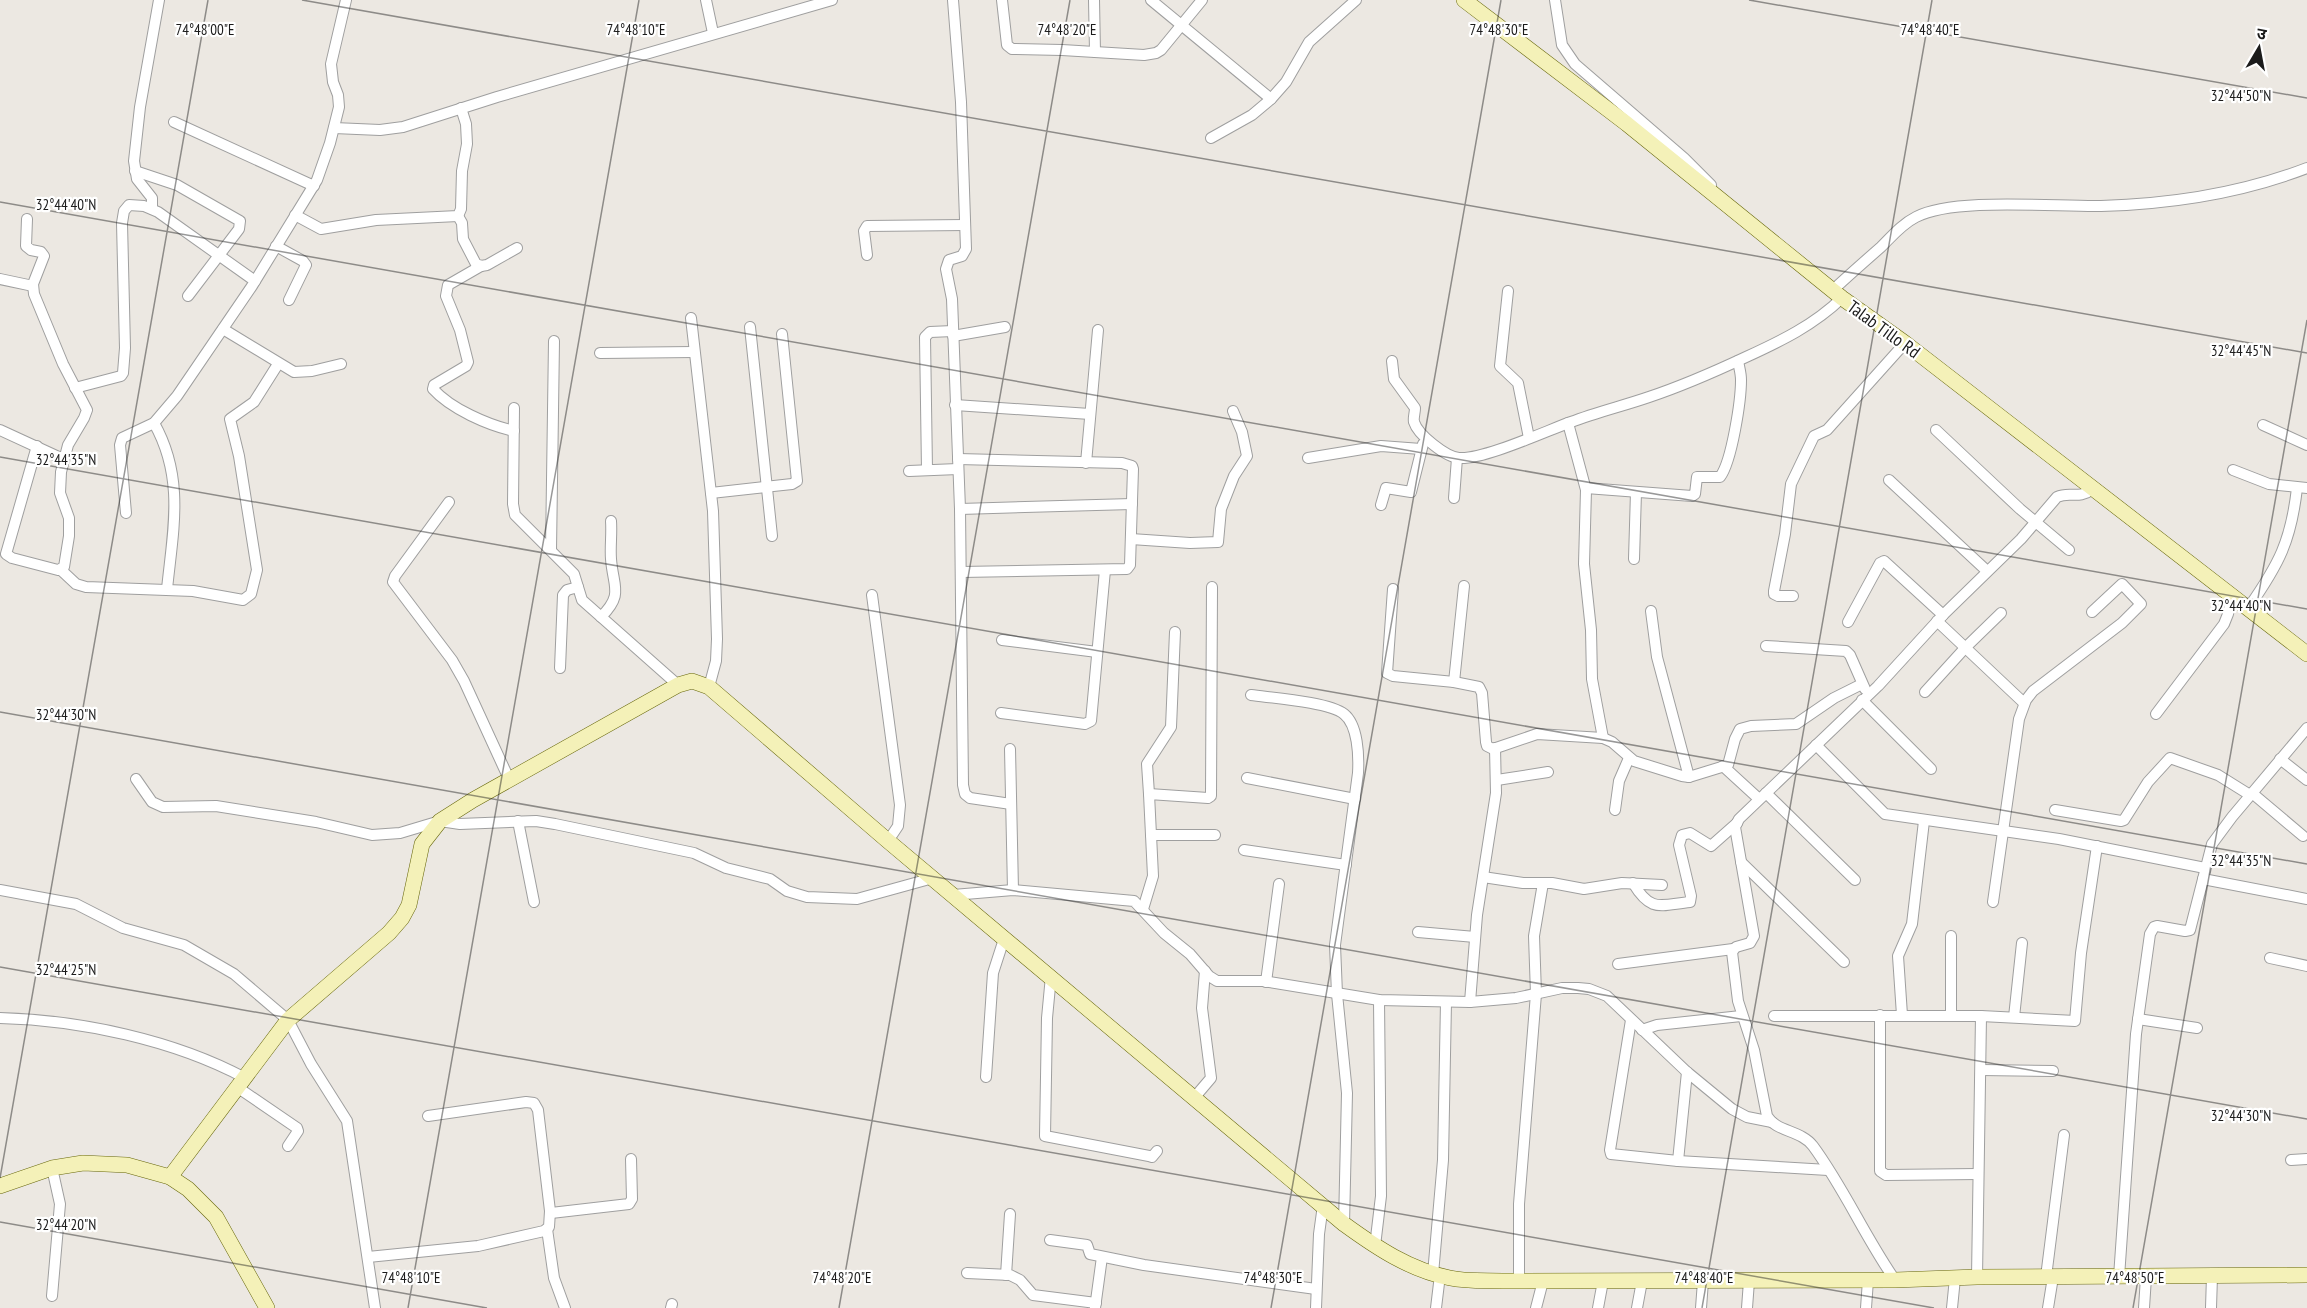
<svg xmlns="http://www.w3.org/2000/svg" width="2307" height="1308" font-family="'PT Sans Narrow','Noto Sans Devanagari',sans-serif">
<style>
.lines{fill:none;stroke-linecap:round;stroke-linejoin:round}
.street-casing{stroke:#9f9f9f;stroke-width:12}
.secondary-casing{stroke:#68680d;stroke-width:16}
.street{stroke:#fff;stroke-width:10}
.secondary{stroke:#f4f1b8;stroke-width:15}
.ticks{fill:none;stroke:#1b1b1b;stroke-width:1.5;stroke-opacity:0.45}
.labels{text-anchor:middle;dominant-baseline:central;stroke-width:4.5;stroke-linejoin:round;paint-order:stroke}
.street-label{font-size:18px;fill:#1b1b1b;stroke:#fff}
.ticks-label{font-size:15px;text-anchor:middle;fill:#1b1b1b;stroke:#fff;stroke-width:4.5;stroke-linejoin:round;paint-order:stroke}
</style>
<rect width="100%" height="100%" fill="#ece8e2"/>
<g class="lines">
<g class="street-casing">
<g id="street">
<polyline points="706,0 713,33"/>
<polyline points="953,0 961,102 966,249 962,256 949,260 946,269 952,299 960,509 963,785 965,794 970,798 1011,804"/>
<polyline points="1002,0 1007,45 1012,49 1062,50 1144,55 1156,53 1161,50 1202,0"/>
<polyline points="1094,0 1095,52"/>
<polyline points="1151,0 1271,99"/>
<polyline points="1555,0 1562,45 1575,64 1684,158 1711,185"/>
<polyline points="174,122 314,186"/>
<polyline points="334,128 380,130 403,127 497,97 832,0"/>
<polyline points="1211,138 1252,115 1271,99 1286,82 1309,42 1356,0"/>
<polyline points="135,171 177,185 240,221 239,229 188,296"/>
<polyline points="152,209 152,198 137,179 134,161 140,107 159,0"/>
<polyline points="295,215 321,229 376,220 458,216 461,209 462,171 467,144 466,124 461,108"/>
<polyline points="458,216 462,223 463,239 476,264 481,266 487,265 517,248"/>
<polyline points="27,219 26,246 31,250 41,252 44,256 33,284 34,294 63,364 87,410 84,418 68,445 61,472 60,493 69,518 69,536 64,567 58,570 12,558 6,554 37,446"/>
<polyline points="276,246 303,261 306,265 289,300"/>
<polyline points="867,255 864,231 867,226 965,225"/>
<path d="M481,266L448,285L446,296L460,330L468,362L466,366L434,385L433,389C451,409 488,425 514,431"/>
<polyline points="0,279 33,286"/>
<path d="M1833,290C1849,275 1865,261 1881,247C1892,236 1902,224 1916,217C1954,197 2055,207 2101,206C2170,204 2242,193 2307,168"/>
<polyline points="1508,291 1500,366 1518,383 1529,438"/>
<polyline points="691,318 713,511 717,639 716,661 709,687"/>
<polyline points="750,327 772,536"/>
<polyline points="223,329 294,372 312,371 341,364"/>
<polyline points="953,336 1005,327"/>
<polyline points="600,353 694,352"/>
<path d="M1392,361L1394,379L1415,408C1415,413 1413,418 1414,422C1418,435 1446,457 1459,458C1483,460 1546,431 1571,422C1597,412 1623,406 1649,397C1682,386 1714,372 1746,357C1781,341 1814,325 1842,298"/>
<polyline points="75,388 121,376 123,373 125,348 122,223 124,211 129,205 144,206 158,212 255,281"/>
<polyline points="955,405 1090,414"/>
<polyline points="514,408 513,504 515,515 574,574 582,600 678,685"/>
<path d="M154,423C185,478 173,530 167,589"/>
<polyline points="1568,423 1586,490 1584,564 1591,630 1592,679 1603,738"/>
<polyline points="2263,425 2307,445"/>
<polyline points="0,430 63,459"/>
<polyline points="1936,430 2020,509 2069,550"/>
<polyline points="1308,458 1381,446 1421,449"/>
<polyline points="958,459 1122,463 1132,466 1133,469 1130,565 1127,569 961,572"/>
<polyline points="1086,463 1098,330"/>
<polyline points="927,470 925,337 930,332 953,331"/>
<polyline points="2233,470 2269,484 2307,488"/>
<polyline points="909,471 958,469"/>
<polyline points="1889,480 1987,571"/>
<path d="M1586,488L1692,496L1695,494L1697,477H1720C1732,461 1741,400 1741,380C1741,373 1739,367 1738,361"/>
<polyline points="711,493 792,484 797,481 782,334"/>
<polyline points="1454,498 1457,458"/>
<polyline points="449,502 395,576 393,582 452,660 464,681 509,779"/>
<polyline points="1381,505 1386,488 1411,492 1423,444"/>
<polyline points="960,509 1132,504"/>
<polyline points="126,513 120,445 122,438 154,423 177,396 252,286 317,180 330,143 339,107 338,95 333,82 331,64 346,0"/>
<polyline points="1131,539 1190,543 1218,542 1221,509 1234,476 1247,456 1242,432 1233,411"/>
<polyline points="551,550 554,341"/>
<polyline points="1634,559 1636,492"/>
<polyline points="61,570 76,584 86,587 193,591 243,600 251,594 257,570 239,456 230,419 254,402 278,364"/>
<polyline points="1393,589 1387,673 1393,676 1454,682 1479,687 1482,693 1486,742 1487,746 1493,749 1537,734 1603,738 1612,742 1634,761 1682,776 1689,777 1728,765 1735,739 1740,729 1751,726 1796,724 1834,698 1862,684"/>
<polyline points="872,595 900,805 898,826 888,841"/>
<polyline points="1793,596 1778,596 1774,594 1774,591 1785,534 1791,484 1814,436 1827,430 1905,343"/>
<path d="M2249,607C2279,564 2291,541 2297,488"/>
<polyline points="1651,611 1657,657 1689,777"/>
<path d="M601,617C624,594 613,587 611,559C610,547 612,534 611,521"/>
<polyline points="1937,621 2024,703"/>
<polyline points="1848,622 1880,563 1884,561 1943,615"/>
<polyline points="1002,640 1097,652"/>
<polyline points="1766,646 1846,651 1850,655 1865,689"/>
<polyline points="560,668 563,595 567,590 578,587"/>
<polyline points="1454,682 1464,586"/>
<polyline points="1925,692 1965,648 2001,613"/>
<path d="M1251,695C1272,698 1329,702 1344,714C1358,725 1359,756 1358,773L1335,945L1337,994L1347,1093L1344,1224"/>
<polyline points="1862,700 1931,769"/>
<polyline points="1001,713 1085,724 1091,721 1105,570"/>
<polyline points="2156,714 2224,624 2228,614 2232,595"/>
<polyline points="1816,745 1885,814 2059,839 2205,868"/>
<polyline points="1010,749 1013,890"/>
<polyline points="2280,759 2307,780"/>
<polyline points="1723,766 1759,799"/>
<polyline points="1247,778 1355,799"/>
<polyline points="136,779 152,802 163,807 216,806 316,822 372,835 400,833 440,821 460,824 536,821 555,824 694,853 726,868 770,879 787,891 807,897 857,899 933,878"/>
<polyline points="1497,780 1548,772"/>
<polyline points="1766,793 1855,880"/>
<polyline points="2252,793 2303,836"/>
<polyline points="1149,794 1147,764 1171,727 1175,632"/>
<polyline points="1615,810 1619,781 1629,758"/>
<polyline points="2055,810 2121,821 2124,820 2148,782 2170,758 2218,775 2250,795"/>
<polyline points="518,821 534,902"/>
<polyline points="1151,835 1215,835"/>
<polyline points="1244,850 1346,865"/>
<polyline points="1741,862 1844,962"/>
<polyline points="1483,877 1523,883 1552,883 1584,889 1622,883 1662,885"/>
<polyline points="2203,879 2307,899"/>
<path d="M1633,883C1651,913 1660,905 1690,902L1691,896L1679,845L1682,835L1690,833L1711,846L1737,823"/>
<polyline points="0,890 76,904 123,928 184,945 234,974 288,1020 311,1064 347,1121 375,1308"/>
<polyline points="953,895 1013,890 1134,901 1164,933 1190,954 1209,976 1217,981 1263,981 1379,1000 1470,1002 1516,998 1562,988 1578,988 1589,989 1607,996 1687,1072 1732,1109 1747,1117 1772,1122"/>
<polyline points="1993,902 2019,719 2026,700 2033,691 2122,623 2141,604 2122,584 2092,612"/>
<polyline points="1143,909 1153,876 1149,794 1208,798 1211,796 1212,587"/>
<polyline points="1418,932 1475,937"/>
<polyline points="1951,936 1951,1015"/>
<polyline points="2270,958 2307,966"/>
<polyline points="1618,964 1733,949"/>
<polyline points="1051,976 1047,1018 1045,1136 1149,1156 1152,1157 1157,1151"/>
<polyline points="1266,982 1279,884"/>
<polyline points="1470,1002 1477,915 1496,793 1495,748"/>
<polyline points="1880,1015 1880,1171 1886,1175 1978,1174"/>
<polyline points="1902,1015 1898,956 1912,924 1924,821"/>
<polyline points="1774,1016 1981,1016 2075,1021 2081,953 2097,846"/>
<polyline points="2014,1017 2022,943"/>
<path d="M0,1018C80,1020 174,1040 245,1078"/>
<polyline points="2138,1019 2197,1028"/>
<polyline points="1631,1020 1610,1150 1611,1154 1678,1161 1828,1170"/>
<polyline points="1642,1030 1657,1025 1741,1016"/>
<polyline points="1981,1070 2053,1071"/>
<polyline points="986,1077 993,973 1004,939"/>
<polyline points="237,1087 297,1128 298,1131 288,1146"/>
<polyline points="1194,1098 1211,1078 1202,1008 1205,971"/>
<polyline points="2291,1160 2307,1159"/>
<polyline points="1678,1161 1687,1072"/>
<polyline points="551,1213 629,1204 632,1199 631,1159"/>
<polyline points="547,1229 554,1278 565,1308"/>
<polyline points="1050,1240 1087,1245 1090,1254 1144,1265 1316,1289"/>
<polyline points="1375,1246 1381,1196 1379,1000"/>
<polyline points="368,1257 478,1246 544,1231 549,1227 550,1211 538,1110 534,1103 526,1102 428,1116"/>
<polyline points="967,1273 1010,1275 1020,1280 1033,1295 1096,1303"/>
<polyline points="1433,1274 1443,1160 1446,1002"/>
<polyline points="1006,1275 1010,1214"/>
<polyline points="1977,1277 1981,1016"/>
<polyline points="2046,1277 2064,1135"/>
<polyline points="2119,1277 2136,1034 2150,934 2154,927 2157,926 2185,931 2190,930 2212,844 2232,817 2307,728"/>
<path d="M1895,1280C1865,1237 1844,1188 1813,1146C1801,1130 1776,1132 1767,1116L1754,1050L1738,1001L1732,952L1736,947L1750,943L1754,936L1735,827L1739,819L1878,686L1943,615L2021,539L2057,497C2070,491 2078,500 2093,489"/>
<polyline points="1519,1281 1519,1204 1536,994 1534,936 1543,883"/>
<polyline points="52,1296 60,1204 52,1168"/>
<polyline points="671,1308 672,1304"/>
<polyline points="1095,1308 1102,1257"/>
<polyline points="1316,1308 1319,1234 1323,1205"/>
<polyline points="1436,1308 1440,1275"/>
<polyline points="1536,1308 1543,1281"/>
<polyline points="1598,1308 1603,1281"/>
<polyline points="1637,1308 1642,1281"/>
<polyline points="1701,1308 1703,1281"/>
<polyline points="1747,1308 1749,1281"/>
<polyline points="1866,1308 1868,1280"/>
<polyline points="1952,1308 1955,1278"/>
<polyline points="2048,1308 2053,1277"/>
<polyline points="2144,1308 2146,1277"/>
<polyline points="2211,1308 2212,1276"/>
</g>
</g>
<g class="secondary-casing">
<g id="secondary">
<polyline points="1464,0 1627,124 1842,298 1905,343 2307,654"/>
<path d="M170,1177L288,1020L389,933L402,918L409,905L422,844L440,821L473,800L678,685L692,681L709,687L888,841L1344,1224C1377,1248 1410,1270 1450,1278C1468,1282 1488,1280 1506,1281L1895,1280L1977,1277L2307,1275"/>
<polyline points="0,1186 52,1168 83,1163 127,1165 170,1177 188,1189 216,1217 267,1308"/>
</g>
</g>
<use href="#street" class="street"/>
<use href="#secondary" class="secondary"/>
</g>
<path class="ticks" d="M302,0L2307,353M1749,0L2307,98M0,202L2307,609M0,457L2307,864M0,712L2307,1119M0,967L1934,1308M0,1178L208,0M0,1222L487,1308M408,1308L639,0M839,1308L1070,0M1271,1308L1501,0M1702,1308L1932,0M2133,1308L2307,320"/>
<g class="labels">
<g class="street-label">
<text transform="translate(1884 329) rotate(36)">Talab Tillo Rd</text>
</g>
</g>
<g class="ticks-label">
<text x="205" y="35">74°48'00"E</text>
<text x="636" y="35">74°48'10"E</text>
<text x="1067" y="35">74°48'20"E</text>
<text x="1499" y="35">74°48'30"E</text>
<text x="1930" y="35">74°48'40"E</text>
<text x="2241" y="101">32°44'50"N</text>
<text x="66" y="210">32°44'40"N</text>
<text x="2241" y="356">32°44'45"N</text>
<text x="66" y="465">32°44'35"N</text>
<text x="2241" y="611">32°44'40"N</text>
<text x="66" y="720">32°44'30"N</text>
<text x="2241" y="866">32°44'35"N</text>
<text x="66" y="975">32°44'25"N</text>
<text x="2241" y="1121">32°44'30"N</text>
<text x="66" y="1230">32°44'20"N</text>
<text x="411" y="1283">74°48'10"E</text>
<text x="842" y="1283">74°48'20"E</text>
<text x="1273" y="1283">74°48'30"E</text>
<text x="1704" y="1283">74°48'40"E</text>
<text x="2135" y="1283">74°48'50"E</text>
</g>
<g transform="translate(2259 48) rotate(10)" stroke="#ffffff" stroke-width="4.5" paint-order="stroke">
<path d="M0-4.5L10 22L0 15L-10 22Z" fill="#1b1b1b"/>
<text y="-9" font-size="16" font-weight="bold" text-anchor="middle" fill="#1b1b1b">उ</text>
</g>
</svg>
